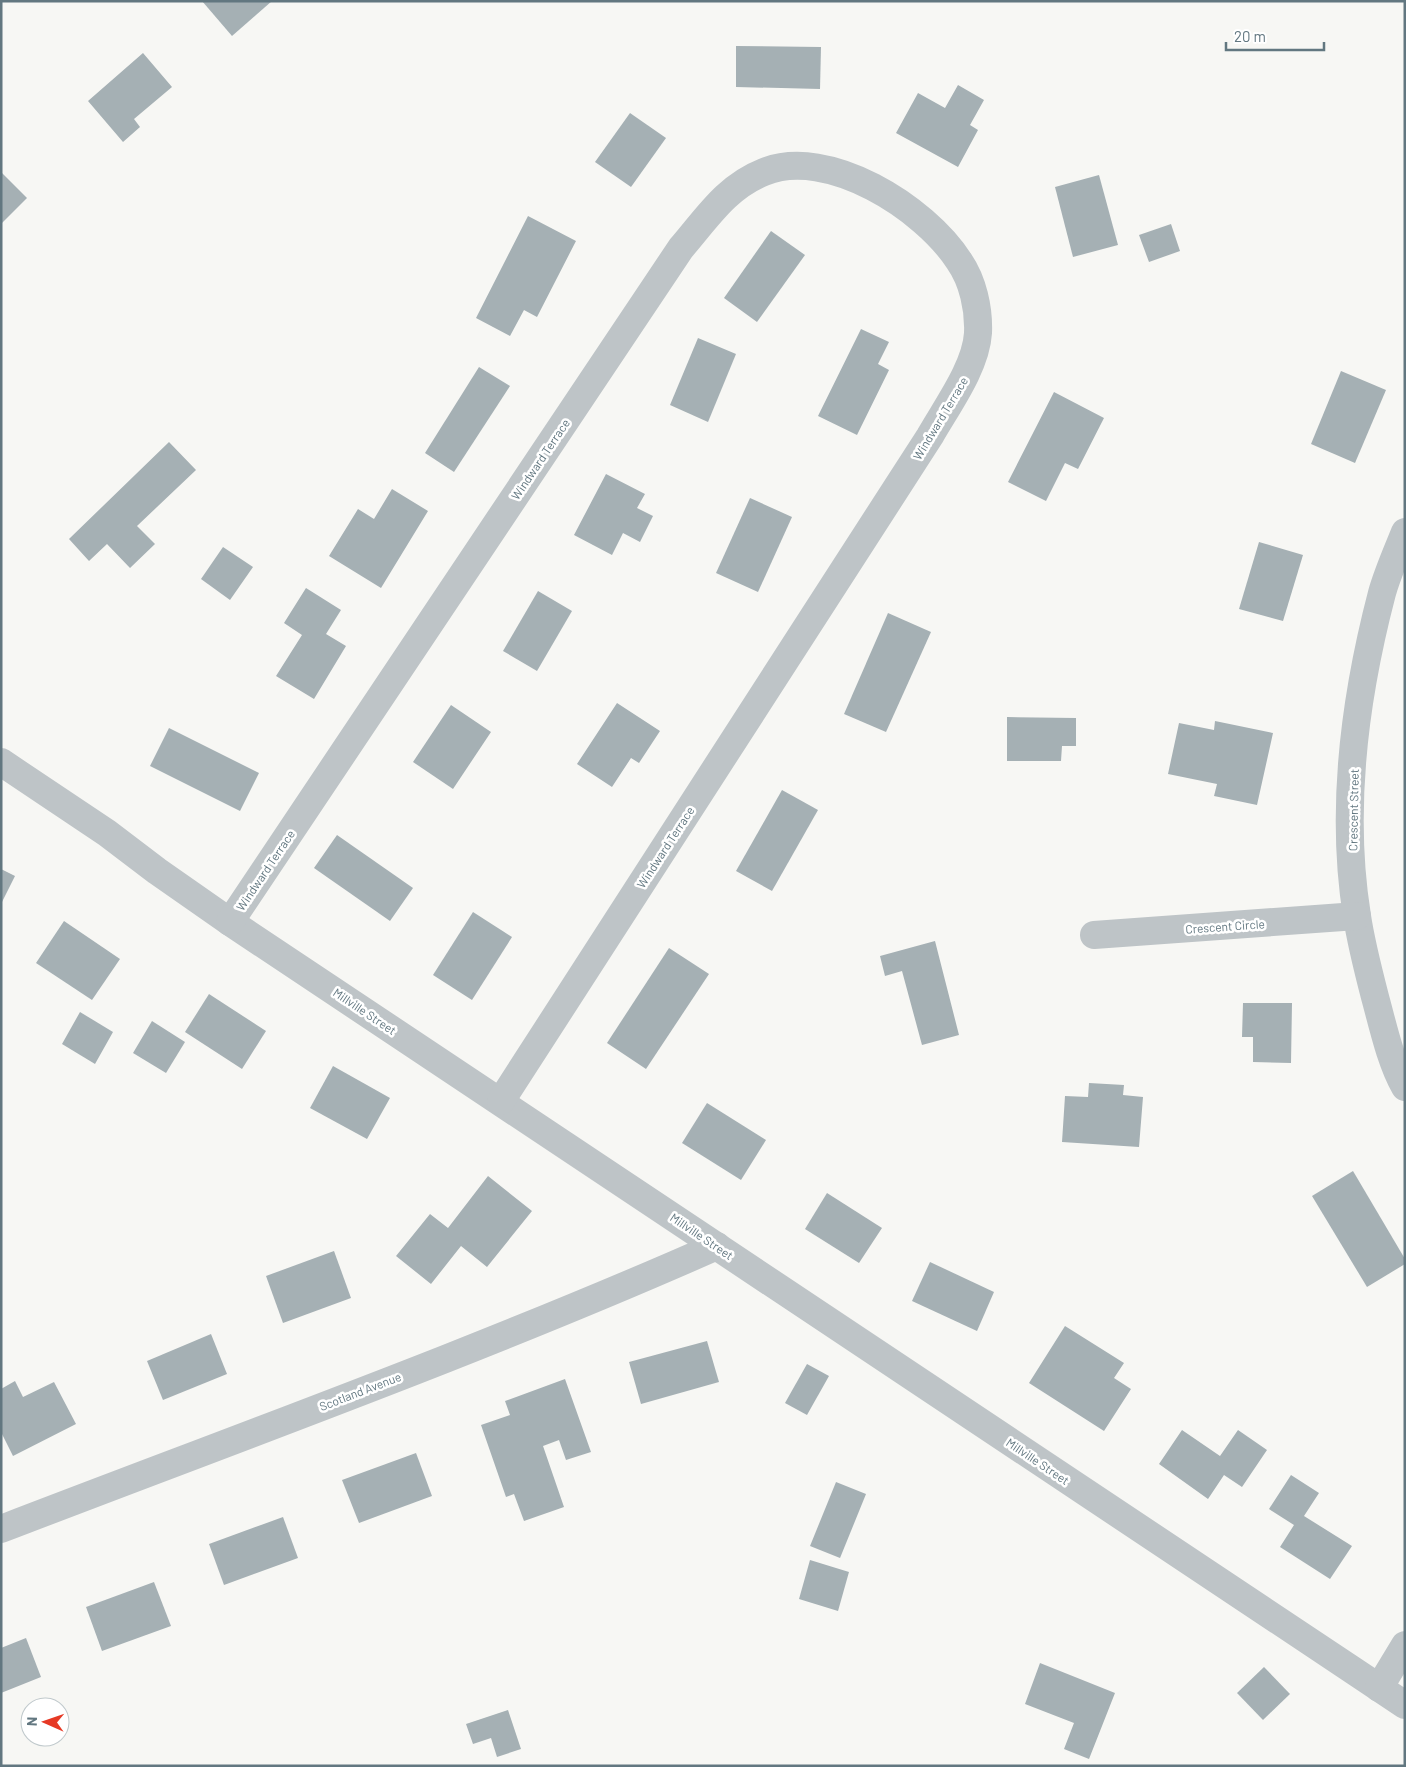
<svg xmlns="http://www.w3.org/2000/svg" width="1406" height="1767" font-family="Barlow,sans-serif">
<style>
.building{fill:#a5b0b4}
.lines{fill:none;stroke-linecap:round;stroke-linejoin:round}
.street{stroke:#bec4c7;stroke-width:28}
.labels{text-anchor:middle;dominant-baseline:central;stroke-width:5;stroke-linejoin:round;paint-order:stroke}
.street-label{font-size:12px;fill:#627780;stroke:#fff}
</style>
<rect width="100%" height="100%" fill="#f7f7f4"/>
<g class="building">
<polygon points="202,1 272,1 232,36"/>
<polygon points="736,46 821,47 820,89 736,87"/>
<polygon points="143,53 172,87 134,119 140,127 123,142 88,101"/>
<polygon points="958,85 984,100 970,125 978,130 958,167 896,133 918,93 945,108"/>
<polygon points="630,113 666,138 631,187 595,162"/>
<polygon points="1,172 27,198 1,224"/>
<polygon points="1099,175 1118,245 1073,257 1055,187"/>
<polygon points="528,216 576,241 537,317 524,310 510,336 476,318"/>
<polygon points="1171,224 1180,251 1149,262 1139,235"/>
<polygon points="771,231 805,255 757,322 724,298"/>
<polygon points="861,329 889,342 878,364 889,370 857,435 818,416"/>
<polygon points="698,338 736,354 708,422 670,405"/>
<polygon points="479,367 510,386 454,472 425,453"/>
<polygon points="1341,371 1386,390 1355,463 1311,444"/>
<polygon points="1054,392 1104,418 1078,469 1065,463 1046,501 1008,482"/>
<polygon points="169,442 196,470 137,526 155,544 130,568 107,544 89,561 69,539"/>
<polygon points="606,474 645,494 637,508 653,516 640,542 623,533 612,555 574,535"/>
<polygon points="392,489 428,511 381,588 329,556 358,509 374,519"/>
<polygon points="750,498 792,517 758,592 716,573"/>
<polygon points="1259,542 1303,555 1283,621 1239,609"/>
<polygon points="223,547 253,567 230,600 201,579"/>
<polygon points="306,588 341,610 326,634 346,646 314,699 276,676 302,635 284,623"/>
<polygon points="538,591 572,611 537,671 503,651"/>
<polygon points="888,613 931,632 886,732 844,714"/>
<polygon points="617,703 660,731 639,763 631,758 612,787 577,764"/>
<polygon points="451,705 491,732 453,789 413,762"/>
<polygon points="1007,717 1076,718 1076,746 1062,746 1061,761 1007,761"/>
<polygon points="1215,721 1273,733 1257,805 1214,796 1217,784 1168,774 1179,723 1214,730"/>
<polygon points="169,728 259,773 240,811 150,766"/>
<polygon points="782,790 818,810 772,891 736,871"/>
<polygon points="337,835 413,888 390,921 314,868"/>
<polygon points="1,869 15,876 1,904"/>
<polygon points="473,912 512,937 472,1000 433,975"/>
<polygon points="64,921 120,959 92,1000 36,963"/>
<polygon points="935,941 959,1035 922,1045 902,971 885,976 880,956"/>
<polygon points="669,948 709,974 646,1069 607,1043"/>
<polygon points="209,994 266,1031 242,1069 185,1032"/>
<polygon points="1243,1003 1292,1003 1291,1063 1253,1062 1253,1037 1242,1037"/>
<polygon points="80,1012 113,1032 95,1064 62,1044"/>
<polygon points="152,1021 185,1042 166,1073 133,1053"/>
<polygon points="333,1066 390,1098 367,1139 310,1108"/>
<polygon points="1089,1083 1124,1085 1123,1095 1143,1097 1139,1147 1062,1142 1065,1096 1088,1097"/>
<polygon points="707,1103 766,1140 741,1180 682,1143"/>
<polygon points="1353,1171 1405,1259 1405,1264 1367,1287 1312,1196"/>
<polygon points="488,1176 532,1211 487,1267 461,1246 431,1284 396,1256 430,1214 448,1228"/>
<polygon points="827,1193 882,1228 859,1263 805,1229"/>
<polygon points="334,1251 351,1298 283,1323 266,1276"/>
<polygon points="930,1262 994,1292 977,1331 912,1301"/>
<polygon points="1065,1326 1124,1363 1114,1378 1131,1389 1104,1431 1029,1383"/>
<polygon points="211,1334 227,1374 163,1400 147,1361"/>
<polygon points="707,1341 719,1382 641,1404 629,1362"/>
<polygon points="807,1364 829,1376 807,1415 785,1403"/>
<polygon points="565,1379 591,1452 566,1460 559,1440 543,1446 564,1507 524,1521 514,1494 506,1497 481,1425 510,1415 505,1401"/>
<polygon points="15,1381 23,1397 54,1382 76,1424 13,1456 1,1432 1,1389"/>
<polygon points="1182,1430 1220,1456 1238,1430 1267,1450 1242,1487 1224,1475 1208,1499 1159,1464"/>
<polygon points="416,1453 432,1496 359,1523 342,1480"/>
<polygon points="1291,1475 1319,1493 1304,1516 1352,1546 1330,1579 1280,1547 1294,1525 1269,1509"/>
<polygon points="836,1482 866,1494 840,1558 810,1546"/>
<polygon points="283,1517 298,1558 224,1585 209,1544"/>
<polygon points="810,1560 849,1572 838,1611 799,1599"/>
<polygon points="154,1582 171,1626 102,1651 86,1607"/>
<polygon points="26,1638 41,1677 1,1693 1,1648"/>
<polygon points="1040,1663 1115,1693 1089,1759 1064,1749 1074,1723 1025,1704"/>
<polygon points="1264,1667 1290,1694 1263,1720 1237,1693"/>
<polygon points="508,1710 521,1749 497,1757 491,1738 473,1744 466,1724"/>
</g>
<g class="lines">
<g class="street">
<path d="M1405,532C1397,552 1388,572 1382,593C1355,696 1340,810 1357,916C1361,943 1368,970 1375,997C1383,1026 1390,1060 1405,1087"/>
<polyline points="1,762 107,833 157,871 230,922 1405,1705"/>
<path d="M230,922L681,248C707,218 726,187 764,172C828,146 925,208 959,261C973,281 979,309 978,333C976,367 947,406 930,436L501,1101"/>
<polyline points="1094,935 1357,916"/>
<path d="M1,1529C240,1437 482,1350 717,1246"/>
<polyline points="1379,1688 1405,1645"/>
</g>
</g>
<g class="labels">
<g class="street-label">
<text transform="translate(940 418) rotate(-59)">Windward Terrace</text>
<text transform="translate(540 459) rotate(-56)">Windward Terrace</text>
<text transform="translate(1353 810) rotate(-89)">Crescent Street</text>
<text transform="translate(665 847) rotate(-57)">Windward Terrace</text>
<text transform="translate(265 870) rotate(-56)">Windward Terrace</text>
<text transform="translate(1225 926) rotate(-4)">Crescent Circle</text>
<text transform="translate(365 1011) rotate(34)">Millville Street</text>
<text transform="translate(702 1236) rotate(34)">Millville Street</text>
<text transform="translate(360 1391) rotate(-21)">Scotland Avenue</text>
<text transform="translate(1038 1461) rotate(34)">Millville Street</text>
</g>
</g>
<rect width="1406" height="1767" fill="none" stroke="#627780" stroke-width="5"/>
<g transform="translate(45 1722) rotate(272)"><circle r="24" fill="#ffffff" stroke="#c0c9cc"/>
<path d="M0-4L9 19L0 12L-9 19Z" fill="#e63925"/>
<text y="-8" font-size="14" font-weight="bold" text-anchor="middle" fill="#627780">N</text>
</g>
<path d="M1226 42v8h98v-8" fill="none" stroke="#627780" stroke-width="2.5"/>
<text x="1234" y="42" font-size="15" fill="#627780" stroke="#ffffff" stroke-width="4" paint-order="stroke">20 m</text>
</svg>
